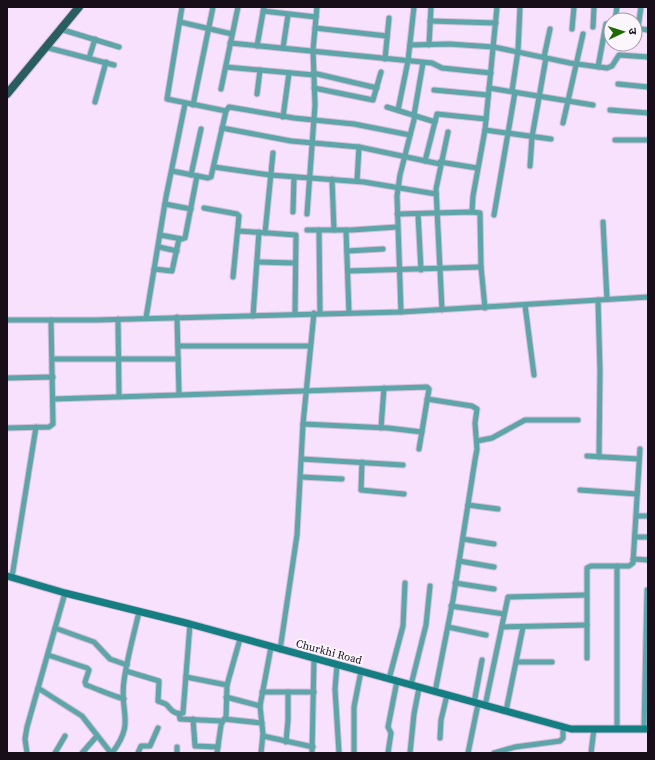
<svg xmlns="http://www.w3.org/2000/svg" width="655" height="760" font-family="'Source Serif 4','Noto Sans Devanagari',serif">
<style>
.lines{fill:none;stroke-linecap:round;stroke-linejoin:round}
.street-casing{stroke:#d3bfd9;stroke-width:7}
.secondary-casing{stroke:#d3bfd9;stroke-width:9}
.primary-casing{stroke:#d3bfd9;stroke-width:10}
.street{stroke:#5da5a8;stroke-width:5}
.secondary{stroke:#147e83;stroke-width:7}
.primary{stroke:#295d5f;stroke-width:8}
.labels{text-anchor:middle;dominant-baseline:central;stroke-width:4;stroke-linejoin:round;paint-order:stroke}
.street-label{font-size:11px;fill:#170e1a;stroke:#fbf5fc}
</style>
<rect width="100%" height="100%" fill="#f7e1fd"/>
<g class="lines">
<g class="street-casing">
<g id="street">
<polyline points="182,7 167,99 226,111"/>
<polyline points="263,11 316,17"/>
<polyline points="615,20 617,7"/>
<polyline points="430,21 496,23"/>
<polyline points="180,22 232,34"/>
<polyline points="593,27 594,7"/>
<polyline points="315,28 387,36"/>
<polyline points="635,28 648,30"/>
<polyline points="638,28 641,7"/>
<polyline points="60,29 119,47"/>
<polyline points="572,29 574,7"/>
<polyline points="230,43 432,63 442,68 491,73"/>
<polyline points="410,45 449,44 494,47 570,63 607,68 612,66 619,55 648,57"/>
<polyline points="429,45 431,7"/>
<polyline points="257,46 264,7"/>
<polyline points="45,47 114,65"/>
<polyline points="283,48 288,15"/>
<polyline points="544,57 550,29"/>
<polyline points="89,58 95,39"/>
<polyline points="385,59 389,18"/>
<polyline points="226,67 314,75"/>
<polyline points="598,67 606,24 611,24"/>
<polyline points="313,73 377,88"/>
<polyline points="618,84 648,87"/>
<polyline points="314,88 373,100 381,72"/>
<polyline points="489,88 593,105"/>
<polyline points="221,89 238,7"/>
<polyline points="434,90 488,95"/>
<polyline points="512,91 518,51 520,7"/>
<polyline points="257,94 260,70"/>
<polyline points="95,102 106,62"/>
<polyline points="193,105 213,7"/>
<polyline points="387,107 435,122"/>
<polyline points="398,110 408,61 414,7"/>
<polyline points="610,110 648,113"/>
<polyline points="414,115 423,63"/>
<polyline points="283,117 289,73"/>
<polyline points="563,123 583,34"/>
<polyline points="222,128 291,141 359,147 440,164"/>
<polyline points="485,130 551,139"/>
<polyline points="615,140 648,140"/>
<polyline points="425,161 437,114 486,119"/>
<polyline points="440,162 477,168"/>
<polyline points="530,166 532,137 546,58"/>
<polyline points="214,167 270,175 364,182 436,194"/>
<polyline points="172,171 208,178 211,177 226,111 229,107 294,118 354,124 410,135"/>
<polyline points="191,175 201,129"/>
<polyline points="332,179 334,230"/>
<polyline points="357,181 359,147"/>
<polyline points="165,204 191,209"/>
<polyline points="204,208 237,214 239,216 233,277"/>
<polyline points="293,212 294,177"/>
<polyline points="472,212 473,196 485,130 497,7"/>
<polyline points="307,214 315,105 313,50 317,7"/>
<polyline points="397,214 472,212 480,213 481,267 485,308"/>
<polyline points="418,214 421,270"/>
<polyline points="494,215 515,92"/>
<polyline points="603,222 607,299"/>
<polyline points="307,230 351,230 397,227"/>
<polyline points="319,230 320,313"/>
<polyline points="346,230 349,313"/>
<polyline points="239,231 296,235 295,314"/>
<polyline points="265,233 273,153"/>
<polyline points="160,235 182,239 185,238 197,176"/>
<polyline points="159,247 177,251"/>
<polyline points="347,251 383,249"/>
<polyline points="257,262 295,263"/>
<polyline points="154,269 172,271 179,239"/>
<polyline points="348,271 481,267"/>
<polyline points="598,300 600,371 599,457"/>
<polyline points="525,305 534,375"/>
<polyline points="442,310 436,189 448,132"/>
<polyline points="401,312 397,196 400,175 415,116"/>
<polyline points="253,316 259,232"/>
<polyline points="177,317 179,394"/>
<polyline points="146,318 166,197 185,104"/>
<polyline points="118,319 119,396"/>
<polyline points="7,320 96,320 401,312 648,297"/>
<polyline points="178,346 309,346"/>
<polyline points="53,359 178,359"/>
<polyline points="7,378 53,377"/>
<polyline points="54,399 427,387 429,389 419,449"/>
<polyline points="427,399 472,406 477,409 475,423 477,449 475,460 453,600 435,692"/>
<polyline points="303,424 388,428 422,432"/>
<polyline points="7,428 49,427 53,424 51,320"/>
<polyline points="381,428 384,388"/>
<polyline points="477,441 492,438 525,420 578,420"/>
<polyline points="587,456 639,459"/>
<polyline points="302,459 403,465"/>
<polyline points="362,462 361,490 404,494"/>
<polyline points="301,477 342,479"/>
<polyline points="580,490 637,494"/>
<polyline points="468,505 498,509"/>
<polyline points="637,516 648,516"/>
<polyline points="635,537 648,537"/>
<polyline points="463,539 494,544"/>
<polyline points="633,559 648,560"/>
<polyline points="459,561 494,567"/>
<polyline points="12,577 36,427"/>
<polyline points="455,583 494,589"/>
<polyline points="451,606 504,614"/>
<polyline points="448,627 486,635"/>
<polyline points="502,627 587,625"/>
<polyline points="55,628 94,642 110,659 127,665"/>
<polyline points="280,650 297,535 303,424 314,313"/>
<path d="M48,655L87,668L89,670L85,682L86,685C100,690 110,695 124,699"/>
<polyline points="587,658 587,568 591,566 629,566 633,563 640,449"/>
<polyline points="517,662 552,662"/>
<polyline points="337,665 335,689 339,753"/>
<path d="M126,671L159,681L158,701C160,702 165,703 167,705C171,710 175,715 183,713L190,624"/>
<polyline points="186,677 227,685"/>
<polyline points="389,679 403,626 405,583"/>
<polyline points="411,685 426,625 430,586"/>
<polyline points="38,688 82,716 111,753"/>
<polyline points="262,692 314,692"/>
<polyline points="226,697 260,706"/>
<polyline points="474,703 482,660"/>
<polyline points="485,706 508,597 586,595"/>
<polyline points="506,711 523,627"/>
<polyline points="179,714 180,719 222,721"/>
<polyline points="226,718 227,685 240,639"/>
<polyline points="193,719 195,746 218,747"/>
<polyline points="617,729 617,566"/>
<polyline points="644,729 647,590"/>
<polyline points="263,736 313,747"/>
<polyline points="440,738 441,720 447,695"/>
<polyline points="286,742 288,720 288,692"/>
<polyline points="177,747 177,753"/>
<polyline points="27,753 25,739 27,727 65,593"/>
<polyline points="55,753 65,736"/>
<polyline points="82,753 97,736"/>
<path d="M112,753C136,722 119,713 124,681C127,658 134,634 139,612"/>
<polyline points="138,753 141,746 150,746 158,728"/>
<polyline points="217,753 221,725 224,719 262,723"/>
<polyline points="261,753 263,734 260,706 271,647"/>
<polyline points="312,753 314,659"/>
<polyline points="354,753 354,707 361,671"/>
<polyline points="388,753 391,733 388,727 397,681"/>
<polyline points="410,753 414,714 419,688"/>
<polyline points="468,753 478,704"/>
<polyline points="494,753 515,747 560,741 563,738 563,727"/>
<polyline points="591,753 594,729"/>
</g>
</g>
<g class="secondary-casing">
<polyline id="secondary" points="7,576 65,593 190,624 571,729 648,729"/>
</g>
<g class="primary-casing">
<polyline id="primary" points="7,94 79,7"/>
</g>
<use href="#street" class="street"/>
<use href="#secondary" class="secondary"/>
<use href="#primary" class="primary"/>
</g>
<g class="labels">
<g class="street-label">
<text transform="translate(329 652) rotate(15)">Churkhi Road</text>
</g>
</g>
<rect width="655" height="760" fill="none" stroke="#170e1a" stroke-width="16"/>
<g transform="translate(623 32) rotate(86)"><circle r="19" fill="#fbf5fc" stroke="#a099a2"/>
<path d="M0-3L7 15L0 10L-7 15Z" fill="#1f6803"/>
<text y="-6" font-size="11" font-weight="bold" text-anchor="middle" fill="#170e1a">उ</text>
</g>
</svg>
